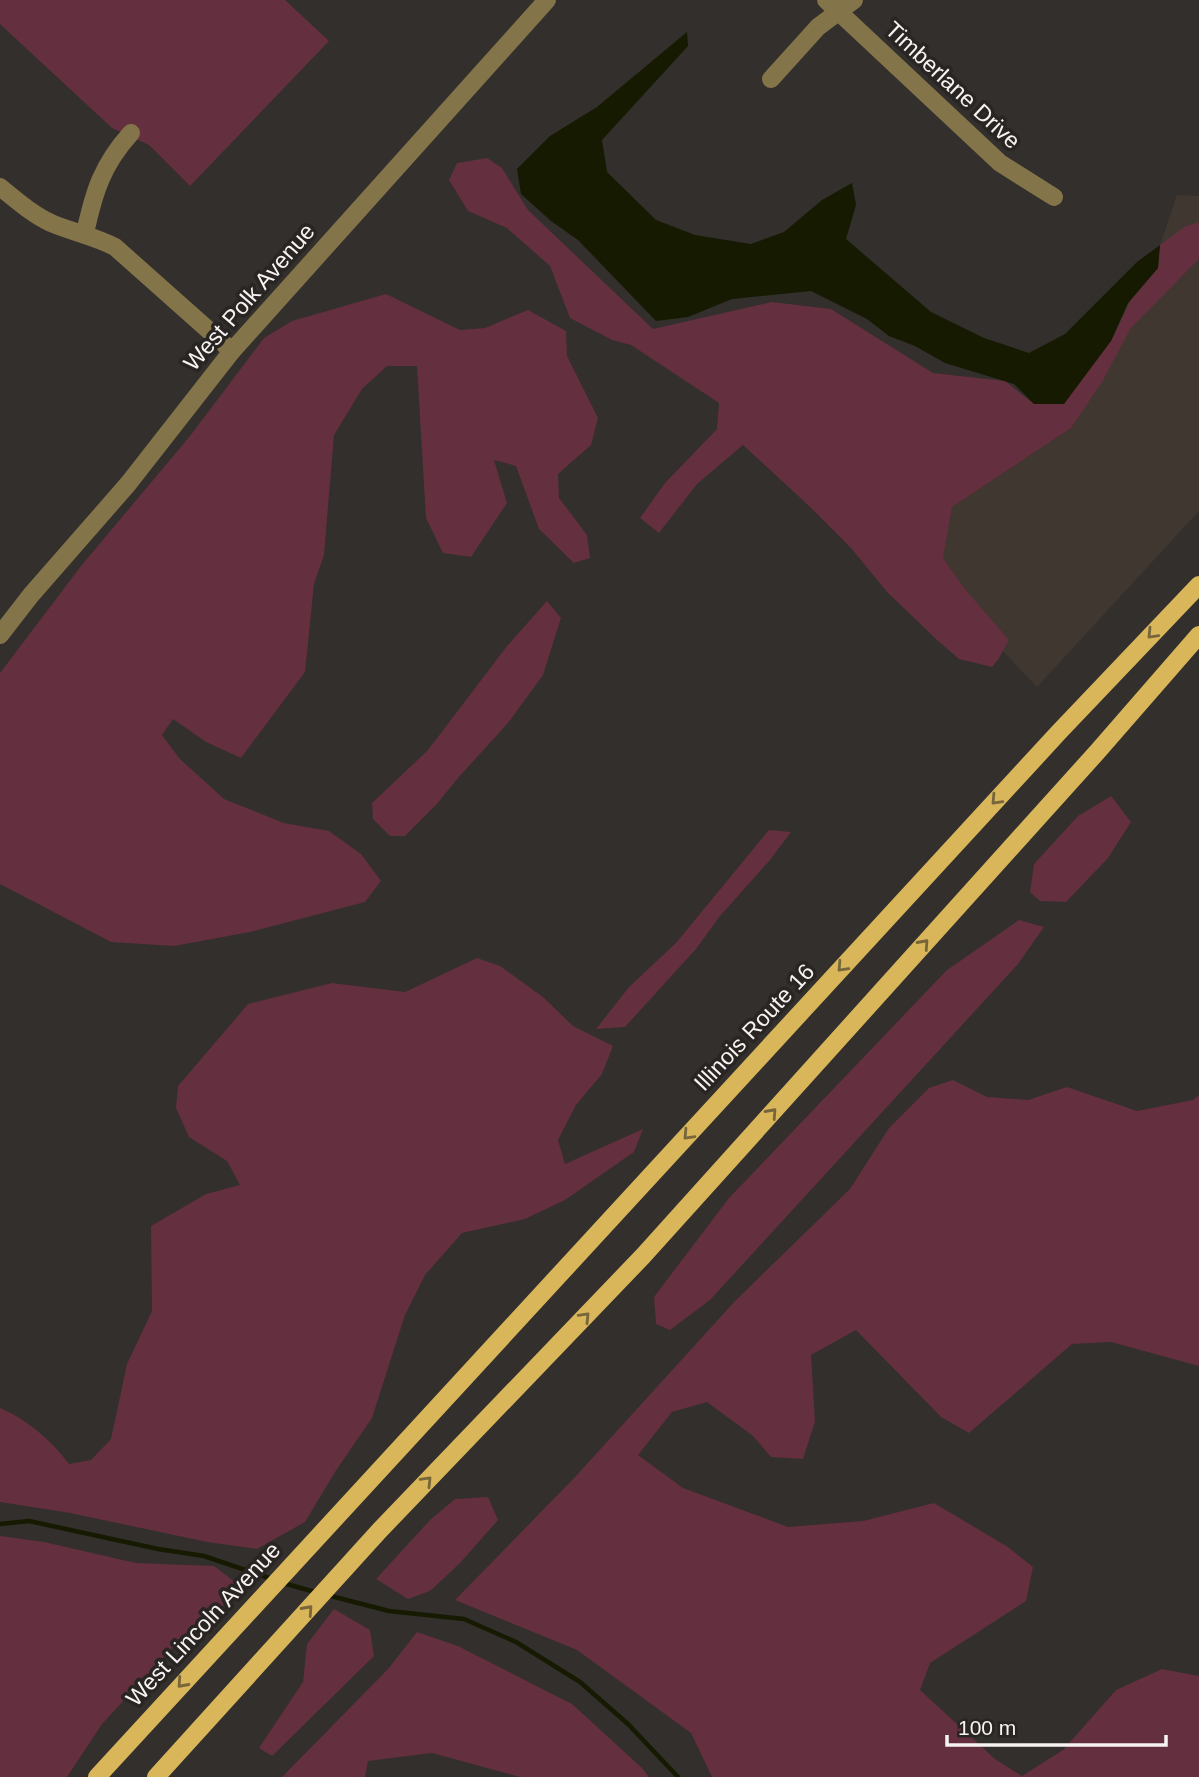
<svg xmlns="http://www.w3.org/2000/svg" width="1199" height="1777" font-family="Arial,sans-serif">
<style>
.built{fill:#3f3730}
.green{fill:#642f3e}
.water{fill:#161a00}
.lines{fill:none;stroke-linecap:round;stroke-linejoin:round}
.stream{stroke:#161a00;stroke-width:4.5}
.minor{stroke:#847449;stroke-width:18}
.major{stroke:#d9b659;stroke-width:18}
.oneway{stroke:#78663b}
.labels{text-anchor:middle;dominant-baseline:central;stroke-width:7;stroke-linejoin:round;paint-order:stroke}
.street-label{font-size:23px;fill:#f6f3f2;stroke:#282523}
</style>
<rect width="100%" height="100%" fill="#322f2d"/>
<polygon class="built" points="1177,195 1199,196 1199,511 1037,687 903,546 1111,341 1128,303 1158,268 1160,245"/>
<g class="green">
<polygon points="0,0 285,0 329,41 190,186 149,145 112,128 0,24"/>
<polygon points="487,158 502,168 528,210 653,329 772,302 831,309 933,373 1005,381 1034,404 1111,341 1131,300 1158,268 1160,245 1184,227 1199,222 1199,259 1131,328 1102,382 1071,428 952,507 943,558 964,588 1009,640 998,660 992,667 959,659 936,639 887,592 851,548 807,504 743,445 697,484 659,533 640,518 665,483 717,429 719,403 631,345 612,340 570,318 550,266 507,228 468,211 449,180 457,163"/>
<polygon points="386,294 460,330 485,328 528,310 566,331 567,356 598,418 591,445 558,474 559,498 587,535 590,558 574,563 539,529 516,466 494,460 507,503 471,557 443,553 426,518 417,366 387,366 362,389 334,435 324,555 314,584 305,672 241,758 206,742 173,719 162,735 180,759 224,799 284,823 329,831 361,854 381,881 365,902 250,932 174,946 111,942 0,884 0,673 81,566 190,436 264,338 292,321"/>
<polygon points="547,601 561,618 543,675 508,723 458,778 436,805 405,836 390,836 373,819 372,803 428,750 507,646"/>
<polygon points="1111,796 1131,822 1108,858 1066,902 1040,901 1030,892 1034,864 1078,816"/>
<polygon points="769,830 791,832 770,860 720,916 696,949 625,1027 596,1029 629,987 676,943"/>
<polygon points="1019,920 1044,927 1018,964 710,1300 670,1330 656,1324 654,1297 729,1198 947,970"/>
<path d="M477,958L500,966L543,997L573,1026L613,1046L602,1074L576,1105L558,1140L565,1164L643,1129L634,1152L565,1200L525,1219L462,1233L425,1275L405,1315L372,1418L335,1472L305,1522L257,1549L207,1542L70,1513L0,1502V1408C28,1420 51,1440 69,1464L91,1460L111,1439L127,1364L152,1311L151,1226L206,1194L240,1185L227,1161L189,1137L176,1108L178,1086L248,1004L332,983L405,992Z"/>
<polygon points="953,1080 987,1097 1028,1100 1067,1087 1137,1111 1193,1100 1199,1095 1199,1366 1111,1342 1072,1344 969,1433 941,1417 856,1330 811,1355 815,1422 803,1459 771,1457 753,1436 707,1402 672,1412 638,1455 683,1488 788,1527 863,1521 934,1503 1008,1547 1033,1567 1026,1601 930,1663 920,1690 995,1759 1022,1776 1063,1750 1116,1690 1162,1669 1199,1676 1199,1777 712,1777 691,1733 577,1650 455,1600 576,1476 735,1301 850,1189 889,1128 929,1088"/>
<polygon points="488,1497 498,1520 460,1563 430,1591 408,1599 376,1579 430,1520 455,1499"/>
<polygon points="0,1536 44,1542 136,1563 214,1566 239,1585 225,1604 187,1632 102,1724 67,1777 0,1777"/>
<polygon points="334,1609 370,1630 374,1656 272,1756 259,1748 303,1682 307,1644"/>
<polygon points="417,1632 458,1646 572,1704 642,1768 649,1777 520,1777 432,1753 368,1761 365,1777 282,1777 388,1669"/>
</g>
<polygon class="water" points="687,32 688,46 602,140 607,172 656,220 695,235 751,244 784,232 822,200 852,183 856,205 846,239 931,312 984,338 1029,353 1065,334 1137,262 1160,245 1158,268 1128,303 1111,341 1064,404 1034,404 1014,384 945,363 915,346 889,336 867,319 811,291 732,299 688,317 656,321 578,240 551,221 521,194 517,169 550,136 597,107"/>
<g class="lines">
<g class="stream">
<polyline points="0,1524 29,1521 158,1549 204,1556 272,1579"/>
<polyline points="283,1583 315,1592"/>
<polyline points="327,1595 389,1611 464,1619 516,1642 580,1682 628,1724 678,1777"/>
</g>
<g class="minor">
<polyline points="826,0 1000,163 1054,197"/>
<polyline points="771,79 818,27 854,0"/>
<path d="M0,187C16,200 32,214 51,223C72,232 94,236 115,247L232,351"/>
<path d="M85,233C94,192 102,165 131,133"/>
<polyline points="0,635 31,595 128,484 232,351 547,0"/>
</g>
<g class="major">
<polyline points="97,1777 1059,732 1199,585"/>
<polyline points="156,1777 380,1530 643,1256 1098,751 1199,635"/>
</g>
</g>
<defs><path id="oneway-chevron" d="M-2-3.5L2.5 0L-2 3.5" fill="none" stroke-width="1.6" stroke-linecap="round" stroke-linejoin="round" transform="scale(1.75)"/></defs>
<g class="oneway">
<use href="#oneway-chevron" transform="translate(1152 634) rotate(134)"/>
<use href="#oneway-chevron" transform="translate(996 800) rotate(133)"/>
<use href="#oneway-chevron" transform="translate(924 944) rotate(-48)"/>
<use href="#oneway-chevron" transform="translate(842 967) rotate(133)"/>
<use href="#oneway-chevron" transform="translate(772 1113) rotate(-48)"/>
<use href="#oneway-chevron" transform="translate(688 1135) rotate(133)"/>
<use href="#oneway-chevron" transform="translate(585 1317) rotate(-46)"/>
<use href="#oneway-chevron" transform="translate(427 1481) rotate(-46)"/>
<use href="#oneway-chevron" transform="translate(308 1610) rotate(-48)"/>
<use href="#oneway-chevron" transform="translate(182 1683) rotate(132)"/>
</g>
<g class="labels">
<g class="street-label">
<text transform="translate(953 85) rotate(43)">Timberlane Drive</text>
<text transform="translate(249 297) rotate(-49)">West Polk Avenue</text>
<text transform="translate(754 1027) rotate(-47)">Illinois Route 16</text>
<text transform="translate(203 1624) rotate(-47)">West Lincoln Avenue</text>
</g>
</g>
<path d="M947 1735v10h219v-10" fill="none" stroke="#f6f3f2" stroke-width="3.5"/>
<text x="958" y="1735" font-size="21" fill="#f6f3f2" stroke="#282523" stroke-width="5" paint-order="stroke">100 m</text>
</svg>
